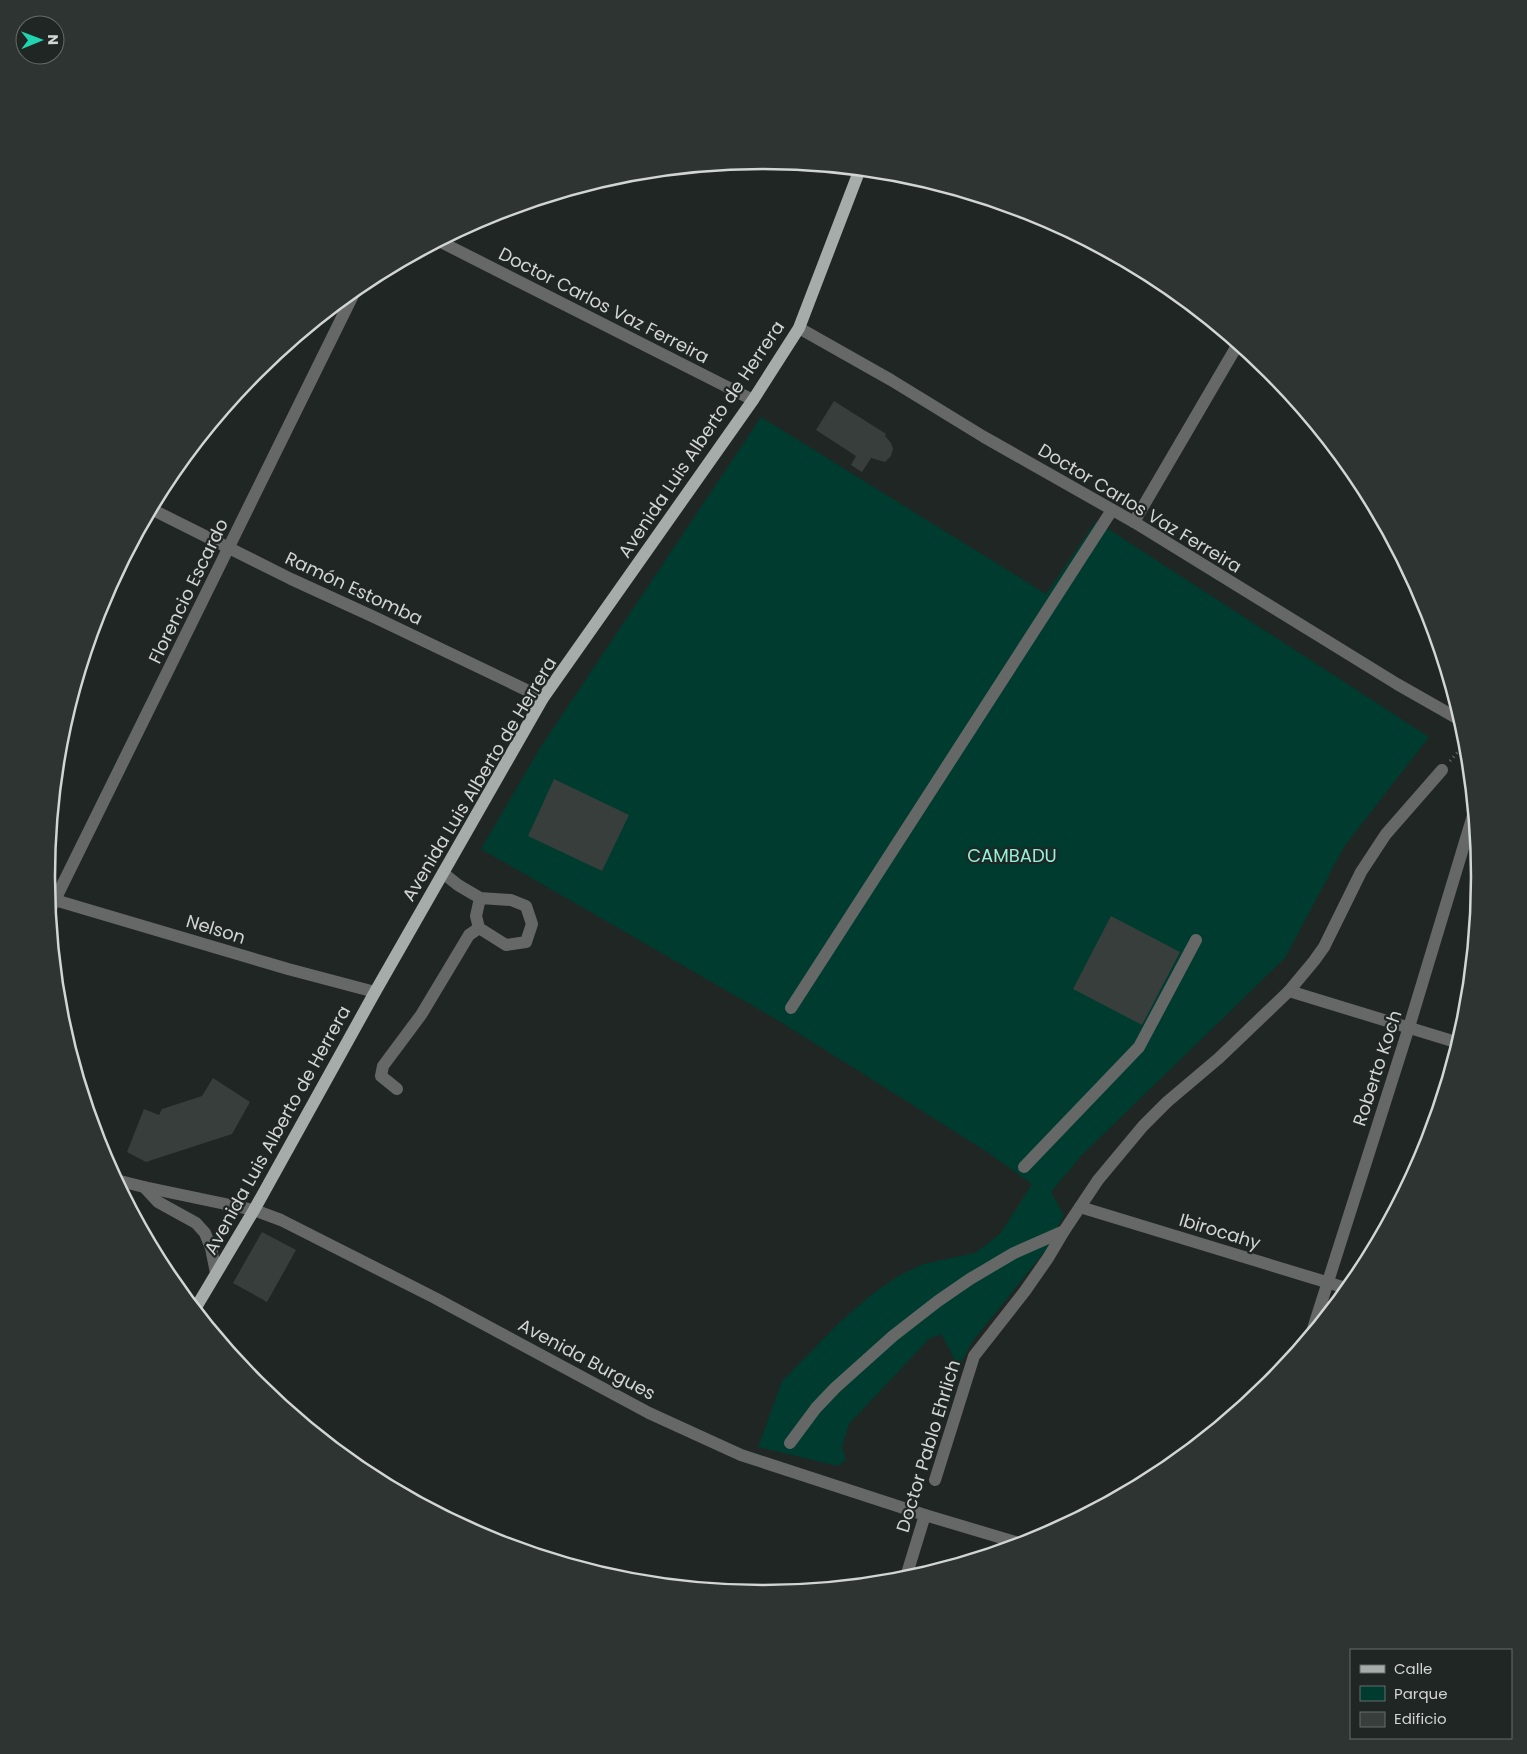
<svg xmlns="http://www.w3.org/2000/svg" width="1527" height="1754" font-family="Poppins,sans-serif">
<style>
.green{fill:#003b2f}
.building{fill:#373e3b}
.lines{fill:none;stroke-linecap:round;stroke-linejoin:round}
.path{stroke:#6e7371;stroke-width:3;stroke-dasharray:1 4;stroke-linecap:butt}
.minor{stroke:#656867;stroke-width:12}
.major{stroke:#a5acaa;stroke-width:12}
.labels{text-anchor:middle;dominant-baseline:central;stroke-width:4.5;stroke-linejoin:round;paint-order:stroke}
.street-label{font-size:18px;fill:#d1d5d3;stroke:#202624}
.park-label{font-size:18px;fill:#92f2d7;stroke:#202624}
.rim{fill:none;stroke:#d1d5d3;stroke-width:2.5}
</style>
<rect width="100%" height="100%" fill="#202624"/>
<polygon class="green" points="761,417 1046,594 1096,521 1429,737 1344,847 1285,958 1081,1156 1051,1192 1064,1215 1045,1251 972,1342 959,1367 941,1334 929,1339 849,1424 842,1447 846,1460 838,1466 758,1447 782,1381 841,1321 871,1295 898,1276 923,1264 975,1253 1000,1234 1032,1184 984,1150 779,1021 481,849 540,748"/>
<g class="building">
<polygon points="834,401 886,434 885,436 891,443 893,449 891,456 885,462 871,458 862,472 851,465 856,456 816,430"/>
<polygon points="554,779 629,815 602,871 528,836"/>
<polygon points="1111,916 1180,952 1142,1025 1073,989"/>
<polygon points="213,1078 250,1102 232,1134 146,1162 127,1152 144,1109 159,1115 162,1109 202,1096"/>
<polygon points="262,1232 296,1250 267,1302 233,1283"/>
</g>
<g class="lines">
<polyline class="path" points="1450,761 1463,746 1468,745"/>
<g class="minor">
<polyline points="439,241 753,400"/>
<polyline points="799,328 891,380 984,437 1134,522 1397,684 1462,721"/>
<polyline points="151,509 291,579 374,617 543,698"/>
<polyline points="1134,522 1238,344"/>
<polyline points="443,873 458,885 480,898 511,900 526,906 532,924 526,942 506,945 479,928 476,916 480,898"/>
<polyline points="48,898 288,969 375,992"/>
<polyline points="50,910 357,287"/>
<polyline points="1289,991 1459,1043"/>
<polyline points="791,1008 1112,510"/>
<polyline points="397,1089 381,1076 383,1066 421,1015 469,935 479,928"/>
<polyline points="1024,1167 1139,1047 1196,940"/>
<polyline points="116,1180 144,1187 254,1210 281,1220 435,1298 649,1413 741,1455 925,1515 1022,1544"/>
<polyline points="144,1187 158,1202 196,1223 205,1233 211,1248 216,1273"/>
<polyline points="1080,1207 1349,1289"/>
<polyline points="1311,1335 1409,1027 1474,812"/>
<polyline points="790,1443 816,1408 835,1388 893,1336 938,1301 970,1279 1014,1253 1064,1231 1098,1180 1143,1126 1167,1102 1219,1058 1289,991 1314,961 1324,947 1361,872 1386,834 1442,770"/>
<polyline points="935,1480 974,1356 1025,1291 1048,1258 1064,1231"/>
<polyline points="905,1580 925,1515"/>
</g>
<polyline class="major" points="195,1309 254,1210 375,992 543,698 753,400 799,328 860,169"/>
</g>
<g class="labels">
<g class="street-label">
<text transform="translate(604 305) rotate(27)">Doctor Carlos Vaz Ferreira</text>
<text transform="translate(701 439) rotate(-56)">Avenida Luis Alberto de Herrera</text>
<text transform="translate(1140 508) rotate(31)">Doctor Carlos Vaz Ferreira</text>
<text transform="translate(354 588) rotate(25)">Ramón Estomba</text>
<text transform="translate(188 591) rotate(-64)">Florencio Escardo</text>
<text transform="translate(479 779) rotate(-59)">Avenida Luis Alberto de Herrera</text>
<text transform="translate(216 929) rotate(17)">Nelson</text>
<text transform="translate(1377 1068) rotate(-72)">Roberto Koch</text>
<text transform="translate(277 1130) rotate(-61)">Avenida Luis Alberto de Herrera</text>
<text transform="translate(1220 1231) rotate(17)">Ibirocahy</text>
<text transform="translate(587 1359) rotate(28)">Avenida Burgues</text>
<text transform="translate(928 1446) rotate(-73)">Doctor Pablo Ehrlich</text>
</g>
<g class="park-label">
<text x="1012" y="855">CAMBADU</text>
</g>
</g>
<path d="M0 0H1527V1754H0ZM55 877a708 708 0 1 1 1416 0a708 708 0 1 1-1416 0Z" fill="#2e3432" fill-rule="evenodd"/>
<path class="rim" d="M55 877a708 708 0 1 1 1416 0a708 708 0 1 1-1416 0Z"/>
<rect x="1350" y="1649" width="162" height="90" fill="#202624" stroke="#676c6a"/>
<rect x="1360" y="1665" width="25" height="8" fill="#a5acaa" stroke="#676c6a"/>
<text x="1394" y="1674" font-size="15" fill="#d1d5d3">Calle</text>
<rect x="1360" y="1686" width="25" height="15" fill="#003b2f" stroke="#676c6a"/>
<text x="1394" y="1699" font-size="15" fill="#d1d5d3">Parque</text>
<rect x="1360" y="1712" width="25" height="15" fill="#373e3b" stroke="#676c6a"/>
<text x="1394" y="1724" font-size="15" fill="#d1d5d3">Edificio</text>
<g transform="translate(40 40) rotate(89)"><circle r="24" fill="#202624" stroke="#676c6a"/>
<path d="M0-4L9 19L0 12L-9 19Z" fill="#20d5b0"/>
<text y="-8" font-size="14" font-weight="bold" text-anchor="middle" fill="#d1d5d3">N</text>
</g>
</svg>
